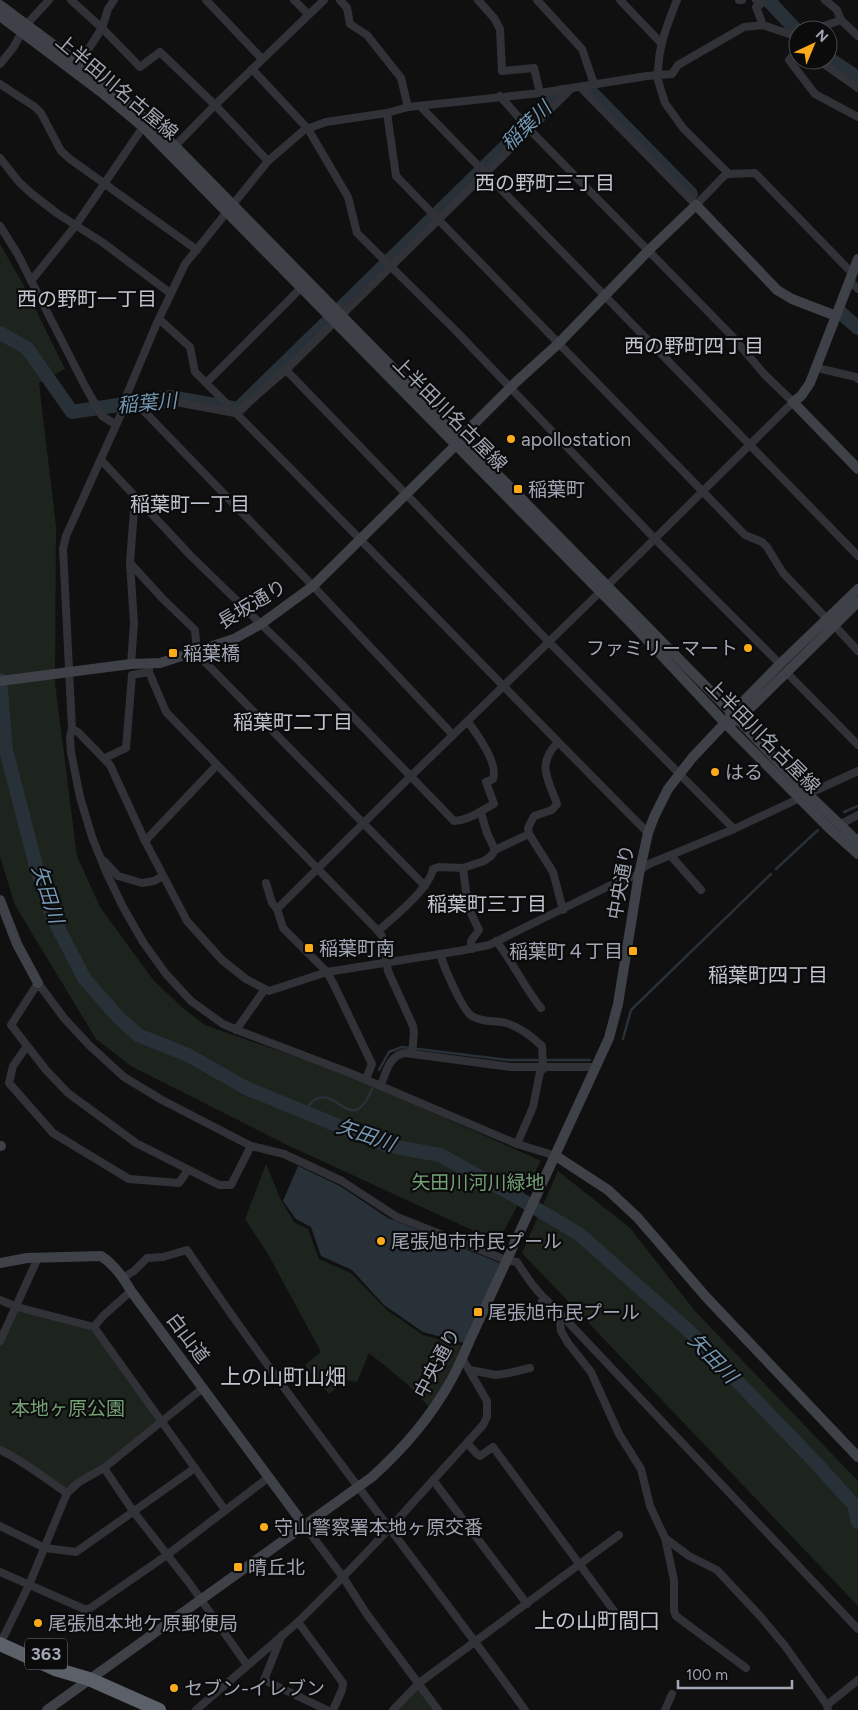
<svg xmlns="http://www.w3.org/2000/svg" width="858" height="1710" font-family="Figtree,'Noto Sans JP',sans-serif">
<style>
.green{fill:#1c241d}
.water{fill:#283138}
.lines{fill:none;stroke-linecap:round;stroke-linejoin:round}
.stream{stroke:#283138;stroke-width:2.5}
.river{stroke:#283138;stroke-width:14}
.street{stroke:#303237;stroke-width:8}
.secondary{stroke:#3e4147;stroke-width:10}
.highway{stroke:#5c6068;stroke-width:14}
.poi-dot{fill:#feab1b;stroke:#0b0b0c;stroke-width:2}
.labels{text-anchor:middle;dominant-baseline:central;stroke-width:4.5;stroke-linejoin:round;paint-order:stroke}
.shield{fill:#0b0b0c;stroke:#737881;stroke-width:1}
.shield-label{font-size:18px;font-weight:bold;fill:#a0a6b3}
.street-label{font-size:19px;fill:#a0a6b3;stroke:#0b0b0c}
.poi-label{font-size:19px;fill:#a0a6b3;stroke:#0b0b0c;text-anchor:start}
.park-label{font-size:19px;fill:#75a076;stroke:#0b0b0c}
.water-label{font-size:20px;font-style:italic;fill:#7397b2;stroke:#0b0b0c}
.neighbourhood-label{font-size:20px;fill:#c1c5cf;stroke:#0b0b0c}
.quarter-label{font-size:21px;fill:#c1c5cf;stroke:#0b0b0c}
</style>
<rect width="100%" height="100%" fill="#101011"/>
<g class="green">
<polygon points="0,244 24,286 65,369 39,383 56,526 55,683 77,856 100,907 154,981 183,1008 205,1025 356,1078 541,1161 498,1242 287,1145 131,1066 96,1039 15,905 0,857"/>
<polygon points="266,1164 280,1198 294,1222 308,1229 319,1259 351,1273 387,1310 423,1335 463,1346 430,1408 406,1383 369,1353 357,1382 346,1380 329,1394 305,1365 321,1352 268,1254 245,1219"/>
<polygon points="558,1171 630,1228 695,1311 858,1481 858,1606 522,1253"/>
<polygon points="17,1307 94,1327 162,1421 67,1493 0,1450 0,1343"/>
<polygon points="418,1687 435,1710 398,1710"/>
</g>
<polygon class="water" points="298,1166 340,1186 388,1218 500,1263 464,1343 423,1332 384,1305 352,1270 321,1256 311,1227 296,1219 283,1201"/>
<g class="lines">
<g class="stream">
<polyline points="844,812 858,806"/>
<polyline points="776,869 818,830"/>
<polyline points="623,1039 631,1010 771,874"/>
<polyline points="379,1070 389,1052 402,1047 508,1060 590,1060"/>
<path d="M304,1112C307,1109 311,1102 314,1100C338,1085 351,1138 372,1089"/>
</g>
<g class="river">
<polyline points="768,0 798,32"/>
<polyline points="828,58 858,78"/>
<polyline points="588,89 691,194"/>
<polyline points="342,307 561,92"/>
<polyline points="841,313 858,328"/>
<polyline points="0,333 27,348 72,412 170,397 238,409 326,323"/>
<polyline points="0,680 6,750 37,870 52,916 84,978 118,1017 138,1035 188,1055 246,1088 385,1145 440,1155 515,1196 579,1234 690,1332 817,1464 854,1505 858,1522"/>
</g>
<g class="street">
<polyline points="71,0 102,28 140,67 160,52 215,105 268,161"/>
<polyline points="206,0 262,59"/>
<polyline points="294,0 308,14"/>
<polyline points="340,0 347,8 350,24 367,35 401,78 408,107"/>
<polyline points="478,0 494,18 500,29 502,71 534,68 540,93"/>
<polyline points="537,0 582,49 594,84"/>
<polyline points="620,0 661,43"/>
<polyline points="739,0 742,0"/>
<polyline points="756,0 760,5 756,7 763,25"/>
<polyline points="825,0 837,10 841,20 858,36"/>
<polyline points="813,30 841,20"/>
<polyline points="798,50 789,60 815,94 858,117"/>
<polyline points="818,60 858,88"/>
<polyline points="0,64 13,48 26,25 49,0"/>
<polyline points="79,64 102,28 108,9 114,0"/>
<polyline points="252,69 308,129 348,197 357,233 457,332 655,539 780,664"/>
<polyline points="656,74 665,103 683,128 729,174"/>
<path d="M658,74C658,47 667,25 677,0"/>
<polyline points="0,84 35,107 41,113 61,151 70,159 197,250"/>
<polyline points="580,87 696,205 725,175 729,174 755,173 852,273"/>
<polyline points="500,96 528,128 732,336 764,374 793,402 607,586"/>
<polyline points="420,106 858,556"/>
<polyline points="387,113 396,176 745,535 762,542 767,547 783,573 827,619"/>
<polyline points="175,146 215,105 324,0"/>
<polyline points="0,158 19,182 32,194 58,214 102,242 170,293"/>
<polyline points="0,226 17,253 86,388 102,416 115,424"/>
<polyline points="31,281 76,225 143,127"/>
<polyline points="850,281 858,289"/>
<path d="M159,319L190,347L195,372C347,524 496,680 648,833"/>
<polyline points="817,368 856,377 858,379"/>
<polyline points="286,370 549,642 734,829"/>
<polyline points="206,383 301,288"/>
<polyline points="142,409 313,586 453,735"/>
<polyline points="122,412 176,402 235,413"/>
<polyline points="236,413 286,370 572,88"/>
<path d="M101,460L191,556L300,662L454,821C470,820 480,811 494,804L486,782L493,779C499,764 477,734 468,722"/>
<polyline points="130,563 162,598 195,630 197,652 201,658 425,886"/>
<polyline points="834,625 858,651"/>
<polyline points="149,663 149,672 166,712 378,931 382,936 388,971 413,1026 414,1033 412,1054"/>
<polyline points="131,664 134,623 130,563 135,496"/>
<polyline points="786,672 858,745"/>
<polyline points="72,729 78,732 110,765 145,841 187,921 222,960 246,979 269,991 327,972 459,951 489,945 607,887 639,874"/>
<path d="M558,742C536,765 548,778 557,804L552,810L534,816L528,828L529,834L553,872L563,910"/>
<polyline points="105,758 126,748 132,675 149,672"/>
<polyline points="808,794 858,771"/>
<polyline points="481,813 487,833 495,850"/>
<polyline points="839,825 858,815"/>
<polyline points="145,841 217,765"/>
<polyline points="671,856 701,890"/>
<polyline points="104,861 118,876 142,883 154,881 163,876"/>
<polyline points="463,868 468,907 479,930 471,941 472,949"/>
<polyline points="640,870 649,864 734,829 800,798"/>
<polyline points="266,883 272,903 277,909 283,928 327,972 334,985 372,1064 366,1079"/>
<polyline points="277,909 410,777 600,592"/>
<path d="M378,931C394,917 429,889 433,869L439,867L463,868L484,861L491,856L495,850L529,834"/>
<path d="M496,941C513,962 524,987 541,1008"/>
<path d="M440,954C444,967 462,1010 472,1016C483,1023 494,1020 506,1023C520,1027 531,1036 542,1046L543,1067"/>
<polyline points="236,1030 265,989"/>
<polyline points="27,1046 13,1066 9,1083 53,1133 129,1179 179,1183 188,1170"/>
<path d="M381,1085C386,1073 389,1055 405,1053L511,1067H596"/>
<polyline points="517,1144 533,1107 540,1072 545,1067"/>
<path d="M251,1146L231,1185H219L136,1143L68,1093L46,1070L11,1025L38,983L64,1018L89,1045L124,1077L162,1100L251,1146L284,1154L342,1181L397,1217L506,1260L517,1262C528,1279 537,1293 553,1306L858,1629"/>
<polyline points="556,1156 517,1144 350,1073 242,1032 223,1024 191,1001 166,974 143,942 123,907 107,874 92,837 80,797 71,752 70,737 72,729 63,549 66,536 122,412 125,399 156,325 185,264 268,161 304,130 326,122 387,113 408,107 540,93 647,76 672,74 678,65 744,27 763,25 792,35 798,41"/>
<path d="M123,1278L134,1271L147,1258L163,1257L187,1250C293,1408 414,1556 525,1710"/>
<polyline points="0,1300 17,1307 94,1327 225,1510"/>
<polyline points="542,1301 560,1322 561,1331 568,1343 591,1372 619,1434 641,1469 650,1506 665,1538 689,1556 717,1570 760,1616 785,1646 827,1705 828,1710"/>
<polyline points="94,1327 103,1316 131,1291"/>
<polyline points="0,1341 38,1258"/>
<polyline points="470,1370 496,1375 509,1373 530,1368"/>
<polyline points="467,1443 477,1454 480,1456 493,1447 614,1611"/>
<path d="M0,1450C23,1460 45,1479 67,1493"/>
<polyline points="104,1468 133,1511 190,1584 247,1665"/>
<polyline points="433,1480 527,1604"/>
<polyline points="304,1525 343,1577 366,1613 438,1710"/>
<polyline points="0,1526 45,1548 76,1552 195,1468"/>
<polyline points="665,1538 674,1580 674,1611 676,1616 746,1668"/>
<polyline points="0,1572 84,1609 89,1609 167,1555 269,1477"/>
<polyline points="298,1622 343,1683 342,1690 333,1710"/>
<polyline points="282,1635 264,1680 327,1710"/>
<polyline points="4,1636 29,1585 67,1493 79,1482 104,1468 203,1388"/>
<polyline points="827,1705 858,1680"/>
<polyline points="196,1710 298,1622 343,1577 390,1528 483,1425 487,1417 487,1401 462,1358"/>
<polyline points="393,1710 419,1683 619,1535"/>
<polyline points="665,1710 672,1694"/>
</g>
<g class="secondary">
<polyline points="0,5 109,86 175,146 732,713 808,794 858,842"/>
<polyline points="0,16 101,92 143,127 637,629 725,723 830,829 858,854"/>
<polyline points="858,259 810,383 801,396 793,402 858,469"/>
<polyline points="0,681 131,664 160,663 234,639 261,624 313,586 463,438 468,430 516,382 558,344 649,250 696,205 777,290 792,299 836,316"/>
<polyline points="733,721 738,720 858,602"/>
<polyline points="0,900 17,944 38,983"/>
<polyline points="0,1146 1,1146"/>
<polyline points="556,1156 608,1190 637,1217 707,1298 858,1457"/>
<path d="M0,1263L27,1258L101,1256C114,1264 123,1277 131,1291L304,1525"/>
<path d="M47,1710L372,1477C403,1449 430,1418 450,1382C458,1368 464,1354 470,1340L609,1038L618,1004L639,874L648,833L654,817L668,789L692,758L725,723L732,713L780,664L858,589"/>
</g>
<polyline class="highway" points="0,1644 55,1669 89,1679 159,1710"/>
</g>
<g class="poi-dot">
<circle cx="511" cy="439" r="5"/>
<rect x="513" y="484" width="10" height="10" rx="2.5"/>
<circle cx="748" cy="648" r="5"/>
<rect x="168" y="648" width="10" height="10" rx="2.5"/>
<circle cx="715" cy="772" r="5"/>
<rect x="304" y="943" width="10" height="10" rx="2.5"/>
<rect x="628" y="946" width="10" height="10" rx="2.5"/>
<circle cx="381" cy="1241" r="5"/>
<rect x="473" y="1307" width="10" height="10" rx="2.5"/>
<circle cx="264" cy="1527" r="5"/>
<rect x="233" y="1562" width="10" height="10" rx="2.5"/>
<circle cx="38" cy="1623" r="5"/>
<circle cx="174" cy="1688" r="5"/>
</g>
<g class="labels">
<rect class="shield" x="25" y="1638.5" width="42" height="31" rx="4"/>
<g class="shield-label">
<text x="46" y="1654">363</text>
</g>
<g class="street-label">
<text transform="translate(117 87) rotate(40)">上半田川名古屋線</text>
<text transform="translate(450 414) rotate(45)">上半田川名古屋線</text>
<text transform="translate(252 604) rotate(-31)">長坂通り</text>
<text transform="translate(763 736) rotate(45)">上半田川名古屋線</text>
<text transform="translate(621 882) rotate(-80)">中央通り</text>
<text transform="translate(188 1338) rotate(53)">白山道</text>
<text transform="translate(437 1363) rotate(-62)">中央通り</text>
</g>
<g class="poi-label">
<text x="521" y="439">apollostation</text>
<text x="528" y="489">稲葉町</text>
<text x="738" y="648" text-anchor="end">ファミリーマート</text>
<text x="183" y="653">稲葉橋</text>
<text x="725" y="772">はる</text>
<text x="319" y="948">稲葉町南</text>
<text x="623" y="951" text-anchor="end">稲葉町４丁目</text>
<text x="391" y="1241">尾張旭市市民プール</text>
<text x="488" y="1312">尾張旭市民プール</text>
<text x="274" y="1527">守山警察署本地ヶ原交番</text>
<text x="248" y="1567">晴丘北</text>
<text x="48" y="1623">尾張旭本地ケ原郵便局</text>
<text x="184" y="1688">セブン-イレブン</text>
</g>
<g class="park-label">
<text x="478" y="1182">矢田川河川緑地</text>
<text x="68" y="1408">本地ヶ原公園</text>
</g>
<g class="water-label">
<text transform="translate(526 126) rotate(-44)">稲葉川</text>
<text transform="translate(147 403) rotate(-5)">稲葉川</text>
<text transform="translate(48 894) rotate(72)">矢田川</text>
<text transform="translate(366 1135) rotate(19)">矢田川</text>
<text transform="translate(713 1358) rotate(46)">矢田川</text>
</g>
<g class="neighbourhood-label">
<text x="545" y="183">西の野町三丁目</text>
<text x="87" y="299">西の野町一丁目</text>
<text x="694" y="346">西の野町四丁目</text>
<text x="190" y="504">稲葉町一丁目</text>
<text x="293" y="722">稲葉町二丁目</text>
<text x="487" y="904">稲葉町三丁目</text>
<text x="768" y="975">稲葉町四丁目</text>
</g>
<g class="quarter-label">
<text x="283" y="1376">上の山町山畑</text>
<text x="597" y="1620">上の山町間口</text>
</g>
</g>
<g transform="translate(813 45) rotate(44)"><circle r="24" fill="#0b0b0c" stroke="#47494f"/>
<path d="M0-4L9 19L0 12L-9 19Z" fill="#feab1b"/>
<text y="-8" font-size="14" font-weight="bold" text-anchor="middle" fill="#a0a6b3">N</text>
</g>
<path d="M678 1680v8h114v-8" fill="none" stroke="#a0a6b3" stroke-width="2.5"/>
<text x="686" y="1680" font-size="15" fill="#a0a6b3" stroke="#0b0b0c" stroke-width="4" paint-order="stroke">100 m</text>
</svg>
